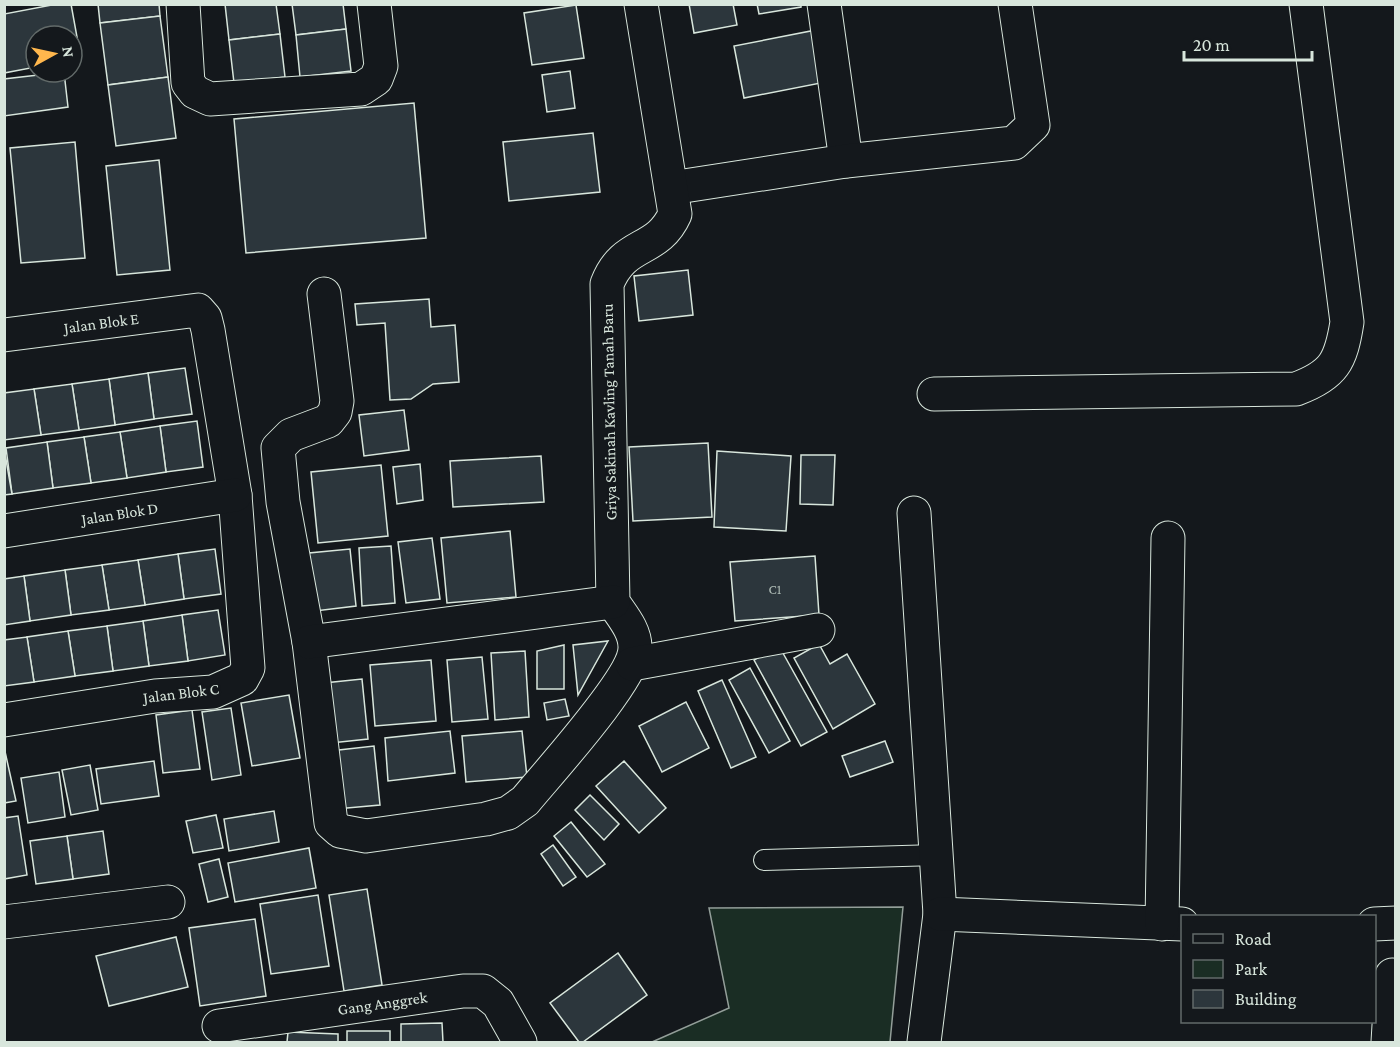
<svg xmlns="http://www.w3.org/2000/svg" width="1400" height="1047" font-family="'Crimson Pro',serif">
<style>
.green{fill:#1a2d24;stroke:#939e99;stroke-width:1.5}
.building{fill:#2c363c;stroke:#d8e6dc;stroke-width:1.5}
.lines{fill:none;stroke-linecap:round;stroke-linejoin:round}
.service-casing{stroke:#d8e6dc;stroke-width:22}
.minor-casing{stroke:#d8e6dc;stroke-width:35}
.service{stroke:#14181c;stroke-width:20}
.minor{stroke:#14181c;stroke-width:33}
.labels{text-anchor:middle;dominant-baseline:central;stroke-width:4.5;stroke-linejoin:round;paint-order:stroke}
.number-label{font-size:14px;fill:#adbab4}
.street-label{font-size:16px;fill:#d8e6dc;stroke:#14181c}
</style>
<rect width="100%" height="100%" fill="#14181c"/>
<polygon class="green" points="903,907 890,1042 652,1042 729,1008 709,908"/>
<g class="building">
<polygon points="57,4 71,4 81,59 72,60 72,36 36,36 36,67 4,73 4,14"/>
<polygon points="98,4 159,4 160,16 100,23"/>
<polygon points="225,4 276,4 280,34 229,40"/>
<polygon points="292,4 343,4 346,29 296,35"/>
<polygon points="689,4 733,4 737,25 694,33"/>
<polygon points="757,4 801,4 801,7 759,14"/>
<polygon points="576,5 584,58 532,65 524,13"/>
<polygon points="160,16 168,77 108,85 100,23"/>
<polygon points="346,29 351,71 300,77 296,35"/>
<polygon points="816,30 826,82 744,98 734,46"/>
<polygon points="280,34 285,77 234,83 229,40"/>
<polygon points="570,71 575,108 547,112 542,75"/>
<polygon points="64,72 68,107 4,116 4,79"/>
<polygon points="168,77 176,138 116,146 108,85"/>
<polygon points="414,103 426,238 246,253 234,119"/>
<polygon points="593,133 600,192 509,201 503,142"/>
<polygon points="75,142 85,258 21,263 10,148"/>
<polygon points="159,160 170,270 117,275 106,166"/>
<polygon points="688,270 693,315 639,321 634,276"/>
<polygon points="429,299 431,327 455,325 459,382 433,384 411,399 390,400 385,323 357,325 355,304"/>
<polygon points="185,368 192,414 154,419 148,373"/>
<polygon points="148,373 154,419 115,425 109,379"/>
<polygon points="109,379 115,425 79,430 72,384"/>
<polygon points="72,384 79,430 41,435 34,389"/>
<polygon points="34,389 41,435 4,440 4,393"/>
<polygon points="404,410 409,450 364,456 359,415"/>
<polygon points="197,421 203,467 166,472 160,426"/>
<polygon points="160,426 166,472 127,478 120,432"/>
<polygon points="120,432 127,478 91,483 84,437"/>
<polygon points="84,437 91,483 53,488 47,442"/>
<polygon points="47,442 53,488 12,494 6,448"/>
<polygon points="708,443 712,517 633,521 629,447"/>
<polygon points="4,448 12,494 4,495"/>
<polygon points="717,451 791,456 786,531 714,527"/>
<polygon points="801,455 835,455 833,505 800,504"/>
<polygon points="541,456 544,502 453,507 450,461"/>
<polygon points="420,464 423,500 397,504 393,467"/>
<polygon points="381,465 388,536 318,543 311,472"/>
<polygon points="510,531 516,597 447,603 441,538"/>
<polygon points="432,538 440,599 406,603 398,542"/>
<polygon points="391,546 395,603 362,606 359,548"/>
<polygon points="215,549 221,594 184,599 178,554"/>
<polygon points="350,549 356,606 315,611 309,553"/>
<polygon points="178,554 184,599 145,605 138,560"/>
<polygon points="815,556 819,615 735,621 730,562"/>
<polygon points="138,560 145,605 109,610 102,565"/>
<polygon points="102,565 109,610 71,615 65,570"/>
<polygon points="65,570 71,615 30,621 24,576"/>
<polygon points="24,576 30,621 4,625 4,579"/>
<polygon points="218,610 225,655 188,661 182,615"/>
<polygon points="182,615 188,661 149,666 143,621"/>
<polygon points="143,621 149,666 113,671 107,626"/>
<polygon points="107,626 113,671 75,676 68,631"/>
<polygon points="68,631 75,676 34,682 27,637"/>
<polygon points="27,637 34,682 4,686 4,640"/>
<polygon points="608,641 578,695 573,645"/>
<polygon points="819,644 830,664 847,654 875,704 833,729 794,658"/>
<polygon points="564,645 564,689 537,689 537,651"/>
<polygon points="779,646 827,732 801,746 754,660"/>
<polygon points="525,651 529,717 495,720 491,653"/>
<polygon points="482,657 488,719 452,722 447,660"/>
<polygon points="431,660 436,721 375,726 370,665"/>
<polygon points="750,668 790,741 769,753 729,680"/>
<polygon points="362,679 368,739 331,743 324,683"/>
<polygon points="722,680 756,757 731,768 698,691"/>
<polygon points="289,695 300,758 252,766 241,703"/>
<polygon points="565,699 569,716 547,720 544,703"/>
<polygon points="686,702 709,748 662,772 639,726"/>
<polygon points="231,708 241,775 212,780 202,712"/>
<polygon points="192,710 200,769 163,773 156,715"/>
<polygon points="450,731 455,773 388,781 385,738"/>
<polygon points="522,731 527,777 466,782 462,736"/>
<polygon points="885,741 893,762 850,777 842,756"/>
<polygon points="374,746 380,805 336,809 330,751"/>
<polygon points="4,747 16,801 4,803"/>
<polygon points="154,761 159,796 101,804 96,769"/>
<polygon points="624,761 666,808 639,833 596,786"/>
<polygon points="90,765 98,810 71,815 62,770"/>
<polygon points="59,772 65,817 28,823 21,778"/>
<polygon points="590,795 619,824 604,840 575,810"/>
<polygon points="274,811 279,842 229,851 224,819"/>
<polygon points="216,815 223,848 193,853 186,821"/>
<polygon points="18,816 27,875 4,879 4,818"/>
<polygon points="571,822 605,864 587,877 554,836"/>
<polygon points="103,831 109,874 73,879 67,836"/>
<polygon points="67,836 73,879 36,884 30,841"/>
<polygon points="553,845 576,877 563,886 541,854"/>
<polygon points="309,848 316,888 235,902 228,863"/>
<polygon points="219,859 228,897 208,902 199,864"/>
<polygon points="367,889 382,985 344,991 329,895"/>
<polygon points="318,895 329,966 271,974 260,904"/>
<polygon points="255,919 266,996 200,1006 189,928"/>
<polygon points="176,937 188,987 109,1006 96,956"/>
<polygon points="618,953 647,995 583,1042 579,1042 550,1003"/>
<polygon points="442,1023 443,1042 401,1042 401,1024"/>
<rect x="347" y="1031" width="43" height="11"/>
<polygon points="288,1032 338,1034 338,1042 287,1042"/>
</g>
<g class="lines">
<g class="service-casing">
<polyline id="service" points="764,860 937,855"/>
</g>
<g class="minor-casing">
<g id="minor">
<polyline points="183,4 188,83 195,92 210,99 361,89 376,79 381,66 374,4"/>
<polyline points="824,4 846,161"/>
<polyline points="671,188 846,161 1014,143 1033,125 1015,4"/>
<path d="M324,294L337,401L335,412L328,421L291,435L278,448L283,502L309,642L331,823L340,831L366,836L486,819L508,813L525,801C547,774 636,677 635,647C635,630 622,616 613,602L607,284C624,240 657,254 675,214L641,4"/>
<path id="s1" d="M4,335L198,310L205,318L208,330L235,495L248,668L242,679L213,692L155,696L4,720"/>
<path d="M934,394L1296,389C1334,375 1341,361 1347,322L1306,4"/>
<polyline points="914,513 940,914 924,1042"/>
<path id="s2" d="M4,531L235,495"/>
<polyline points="309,642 613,602"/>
<polyline points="632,664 818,630"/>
<polyline points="940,914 1182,924"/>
<polyline points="4,922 168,902"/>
<polyline points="1162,924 1168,538"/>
<polyline points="1374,924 1396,923"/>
<path id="s3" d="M219,1026L463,991H483L498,1003L520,1042"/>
<polyline points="1388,1042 1392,975"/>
</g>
</g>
<use href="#service" class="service"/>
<use href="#minor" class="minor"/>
</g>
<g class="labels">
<g class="number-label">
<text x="775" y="589">C1</text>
</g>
<g class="street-label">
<text stroke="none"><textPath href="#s1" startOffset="98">Jalan Blok E</textPath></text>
<text transform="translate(609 412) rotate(-91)">Griya Sakinah Kavling Tanah Baru</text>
<text stroke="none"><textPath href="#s2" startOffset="117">Jalan Blok D</textPath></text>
<text transform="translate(181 693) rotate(-7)">Jalan Blok C</text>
<text stroke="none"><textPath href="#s3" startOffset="165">Gang Anggrek</textPath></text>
</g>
</g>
<rect width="1400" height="1047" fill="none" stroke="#d8e6dc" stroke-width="12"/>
<rect x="1181" y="915" width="195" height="108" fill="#14181c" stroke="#626a69" stroke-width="1.5"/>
<rect x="1193" y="934" width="30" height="9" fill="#14181c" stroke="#626a69" stroke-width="1.5"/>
<text x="1235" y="945" font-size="18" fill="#d8e6dc">Road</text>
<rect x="1193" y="960" width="30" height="18" fill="#1a2d24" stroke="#626a69" stroke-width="1.5"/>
<text x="1235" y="975" font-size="18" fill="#d8e6dc">Park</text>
<rect x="1193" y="990" width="30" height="18" fill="#2c363c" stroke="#626a69" stroke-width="1.5"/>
<text x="1235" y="1005" font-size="18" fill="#d8e6dc">Building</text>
<g transform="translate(54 54) rotate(82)"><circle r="28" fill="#14181c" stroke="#626a69" stroke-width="1.5"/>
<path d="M0-4.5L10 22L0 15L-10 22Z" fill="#ffb74d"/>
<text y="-9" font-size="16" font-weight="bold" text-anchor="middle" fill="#d8e6dc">N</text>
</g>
<path d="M1184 51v9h128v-9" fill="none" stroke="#d8e6dc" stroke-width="3"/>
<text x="1193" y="51" font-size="18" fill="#d8e6dc" stroke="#14181c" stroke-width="4.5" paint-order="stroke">20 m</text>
</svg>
